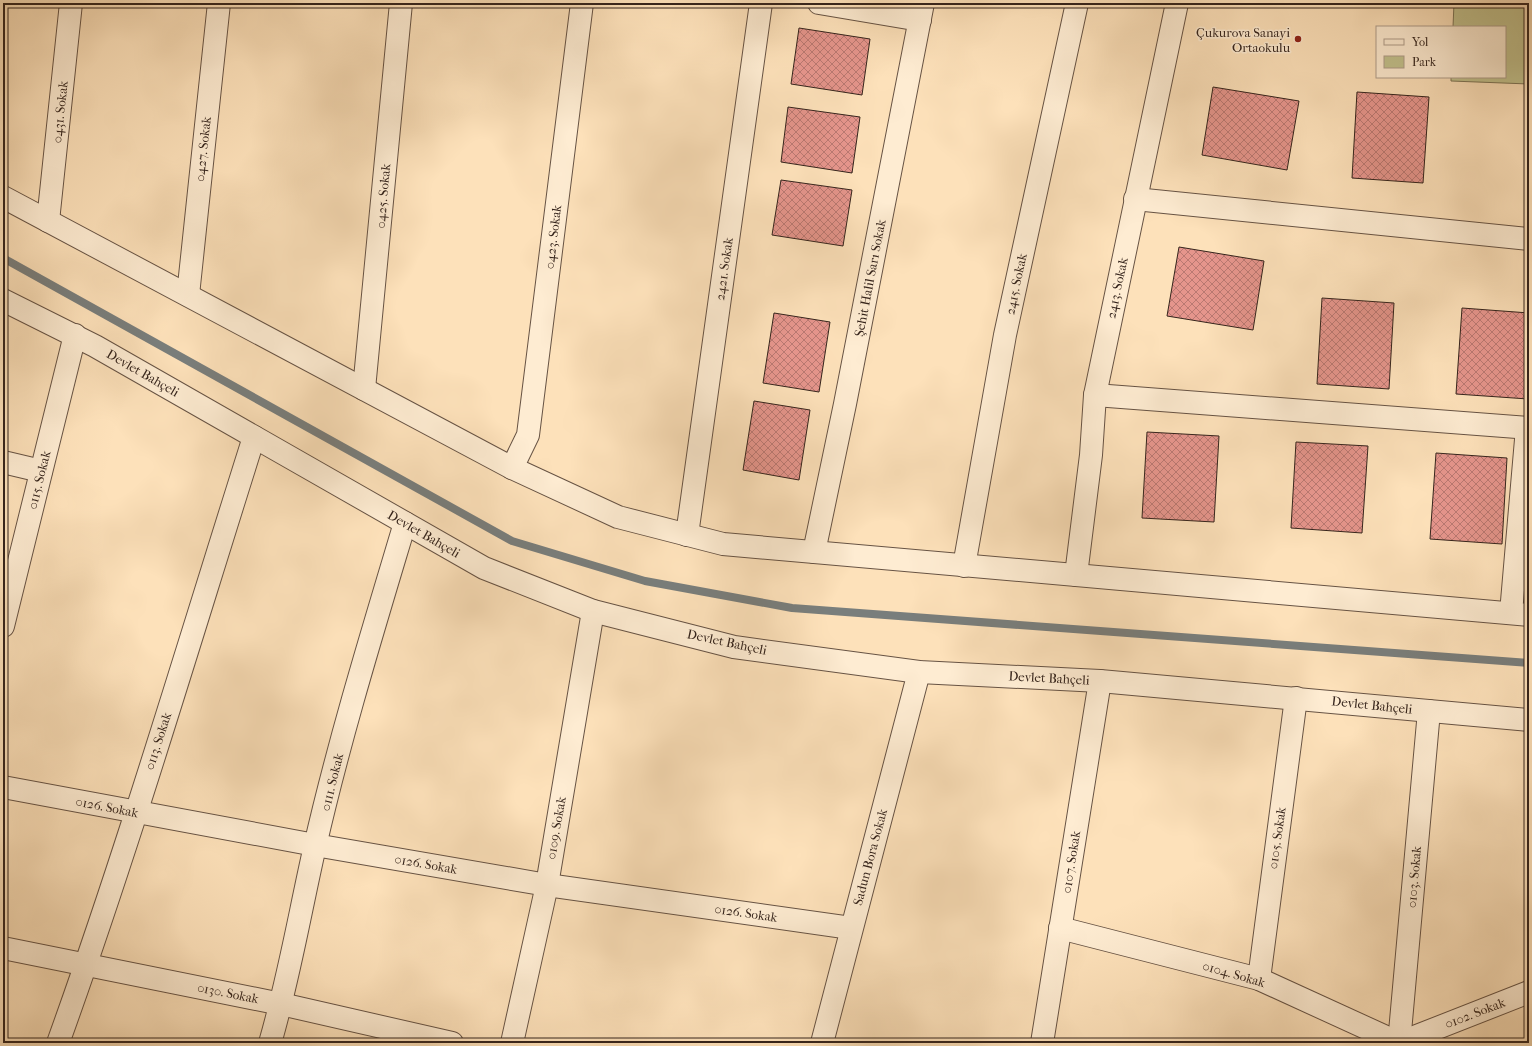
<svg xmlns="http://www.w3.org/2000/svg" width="1532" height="1046" font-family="'IM FELL French Canon',serif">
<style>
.green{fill:#c2c28e;stroke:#7c7355}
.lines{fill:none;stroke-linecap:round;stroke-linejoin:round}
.stream{stroke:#797e7c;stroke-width:8}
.building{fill:url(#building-cross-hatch);stroke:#35241c}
.minor-casing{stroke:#675344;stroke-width:24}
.tertiary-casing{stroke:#675344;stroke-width:24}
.minor{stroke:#feecd2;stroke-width:22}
.tertiary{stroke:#feecd2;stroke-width:22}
.poi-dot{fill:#8f2418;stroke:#feecd2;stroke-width:1.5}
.labels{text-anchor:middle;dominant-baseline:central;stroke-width:3;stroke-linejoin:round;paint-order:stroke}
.poi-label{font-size:13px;fill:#35241c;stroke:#feecd2;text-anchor:end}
.street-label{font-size:13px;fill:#35241c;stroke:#feecd2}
</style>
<defs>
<pattern id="building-cross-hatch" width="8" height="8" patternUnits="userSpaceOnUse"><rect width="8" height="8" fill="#e5958c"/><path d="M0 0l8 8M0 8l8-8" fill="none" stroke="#ba7972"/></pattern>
</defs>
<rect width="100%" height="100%" fill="#fde1ba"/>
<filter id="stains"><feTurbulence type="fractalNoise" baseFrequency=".005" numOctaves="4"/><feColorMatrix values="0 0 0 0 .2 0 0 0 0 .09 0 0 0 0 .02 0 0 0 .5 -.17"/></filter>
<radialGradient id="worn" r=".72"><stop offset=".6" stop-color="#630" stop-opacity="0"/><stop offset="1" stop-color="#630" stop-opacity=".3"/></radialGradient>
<polygon class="green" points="1454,3 1529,3 1529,84 1451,81 1451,77 1505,77 1505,27 1453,27"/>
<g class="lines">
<polyline class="stream" points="3,258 512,541 645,581 792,608 1529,663"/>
</g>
<g class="building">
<polygon points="799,28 870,39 862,95 791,84"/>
<polygon points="1213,87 1299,101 1287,170 1202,155"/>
<polygon points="1357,92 1429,97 1423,183 1352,178"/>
<polygon points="788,107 860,117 852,173 781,162"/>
<polygon points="781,180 852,190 843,246 772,235"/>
<polygon points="1179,247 1264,261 1253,330 1167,316"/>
<polygon points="1322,298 1394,303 1389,389 1317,384"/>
<polygon points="1462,308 1529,313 1528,399 1456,394"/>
<polygon points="774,313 830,322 819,392 763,383"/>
<polygon points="754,401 810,410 799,480 743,470"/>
<polygon points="1147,432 1219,436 1214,522 1142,518"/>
<polygon points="1296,442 1368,446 1362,533 1291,528"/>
<polygon points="1436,453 1507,458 1502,544 1430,539"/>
</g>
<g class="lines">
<g class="minor-casing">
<g id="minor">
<polyline points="819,3 920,20"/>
<polyline points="1135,199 1529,239"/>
<polyline points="48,221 71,3"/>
<polyline points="188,295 219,3"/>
<polyline points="364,389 401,3"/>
<polyline points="1095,395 1529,428"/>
<polyline points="3,462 41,471"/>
<polyline points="512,468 528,435 582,3"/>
<polyline points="687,535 761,3"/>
<polyline points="814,552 845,404 923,3"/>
<polyline points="964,566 1005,335 1077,3"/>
<polyline points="1076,575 1091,455 1095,395 1177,3"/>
<polyline points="1511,613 1527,428"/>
<polyline points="3,626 75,335"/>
<polyline points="3,787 315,845 547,885 851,928"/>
<polyline points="1060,928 1259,979 1399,1043"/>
<polyline points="3,948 281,1004 452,1043"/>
<polyline points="1259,979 1296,698"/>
<path d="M58,1043C130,843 190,639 254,437"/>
<path d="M270,1043C289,978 300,912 315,846C340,737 373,630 405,523"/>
<polyline points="512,1043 547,885 593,611"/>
<polyline points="822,1043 919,672"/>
<polyline points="1042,1043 1100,681"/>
<polyline points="1399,1043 1429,711"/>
<polyline points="1399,1043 1529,992"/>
</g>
</g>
<g class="tertiary-casing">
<g id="tertiary">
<polyline points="3,197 512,468 618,517 723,544 1529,615"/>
<polyline points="3,300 95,346 484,568 593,611 734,647 919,672 1100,681 1529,720"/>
</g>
</g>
<use href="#minor" class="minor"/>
<use href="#tertiary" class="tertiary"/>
</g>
<circle class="poi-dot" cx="1298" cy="39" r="4"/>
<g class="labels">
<g class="poi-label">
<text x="1290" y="32">Çukurova Sanayi<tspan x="1290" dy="15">Ortaokulu</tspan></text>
</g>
<g class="street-label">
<text transform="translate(60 112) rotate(-84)">0431. Sokak</text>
<text transform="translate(203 149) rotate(-84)">0427. Sokak</text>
<text transform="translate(383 196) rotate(-85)">0425. Sokak</text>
<text transform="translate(553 237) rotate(-83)">0423. Sokak</text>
<text transform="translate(724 269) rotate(-82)">2421. Sokak</text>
<text transform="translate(870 278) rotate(-79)">Şehit Halil Sarı Sokak</text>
<text transform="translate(1016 284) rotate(-78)">2415. Sokak</text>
<text transform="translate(1117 288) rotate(-78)">2413. Sokak</text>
<text transform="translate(143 373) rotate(30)">Devlet Bahçeli</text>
<text transform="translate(39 480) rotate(-76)">0115. Sokak</text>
<text transform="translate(424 534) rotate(30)">Devlet Bahçeli</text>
<text transform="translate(727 642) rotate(12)">Devlet Bahçeli</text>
<text transform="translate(1049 678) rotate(3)">Devlet Bahçeli</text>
<text transform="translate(1372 705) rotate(6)">Devlet Bahçeli</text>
<text transform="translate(158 741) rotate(-72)">0113. Sokak</text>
<text transform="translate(332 782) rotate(-76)">0111. Sokak</text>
<text transform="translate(107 807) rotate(11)">0126. Sokak</text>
<text transform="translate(556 828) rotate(-80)">0109. Sokak</text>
<text transform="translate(1277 838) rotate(-82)">0105. Sokak</text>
<text transform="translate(870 857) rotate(-75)">Sadun Bora Sokak</text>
<text transform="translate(1071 862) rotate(-81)">0107. Sokak</text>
<text transform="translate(426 864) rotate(10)">0126. Sokak</text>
<text transform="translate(1414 877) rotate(-85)">0103. Sokak</text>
<text transform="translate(746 913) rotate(8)">0126. Sokak</text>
<text transform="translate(1234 974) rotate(16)">0104. Sokak</text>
<text transform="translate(228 993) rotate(11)">0130. Sokak</text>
<text transform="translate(1475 1013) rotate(-21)">0102. Sokak</text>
</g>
</g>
<rect width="1532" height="1046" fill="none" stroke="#fde1ba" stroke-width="16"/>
<rect x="4" y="4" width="1524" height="1038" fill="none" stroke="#35241c" stroke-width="2"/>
<rect x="8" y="8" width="1516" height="1030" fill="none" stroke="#35241c"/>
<rect x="1376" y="26" width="130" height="52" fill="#feecd2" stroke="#ae9c89"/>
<rect x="1384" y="39" width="20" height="6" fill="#feecd2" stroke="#ae9c89"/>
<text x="1412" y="46" font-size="12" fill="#35241c">Yol</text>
<rect x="1384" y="56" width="20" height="12" fill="#c2c28e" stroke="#ae9c89"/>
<text x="1412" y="66" font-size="12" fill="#35241c">Park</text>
<rect width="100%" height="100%" filter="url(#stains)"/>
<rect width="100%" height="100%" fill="url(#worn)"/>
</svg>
